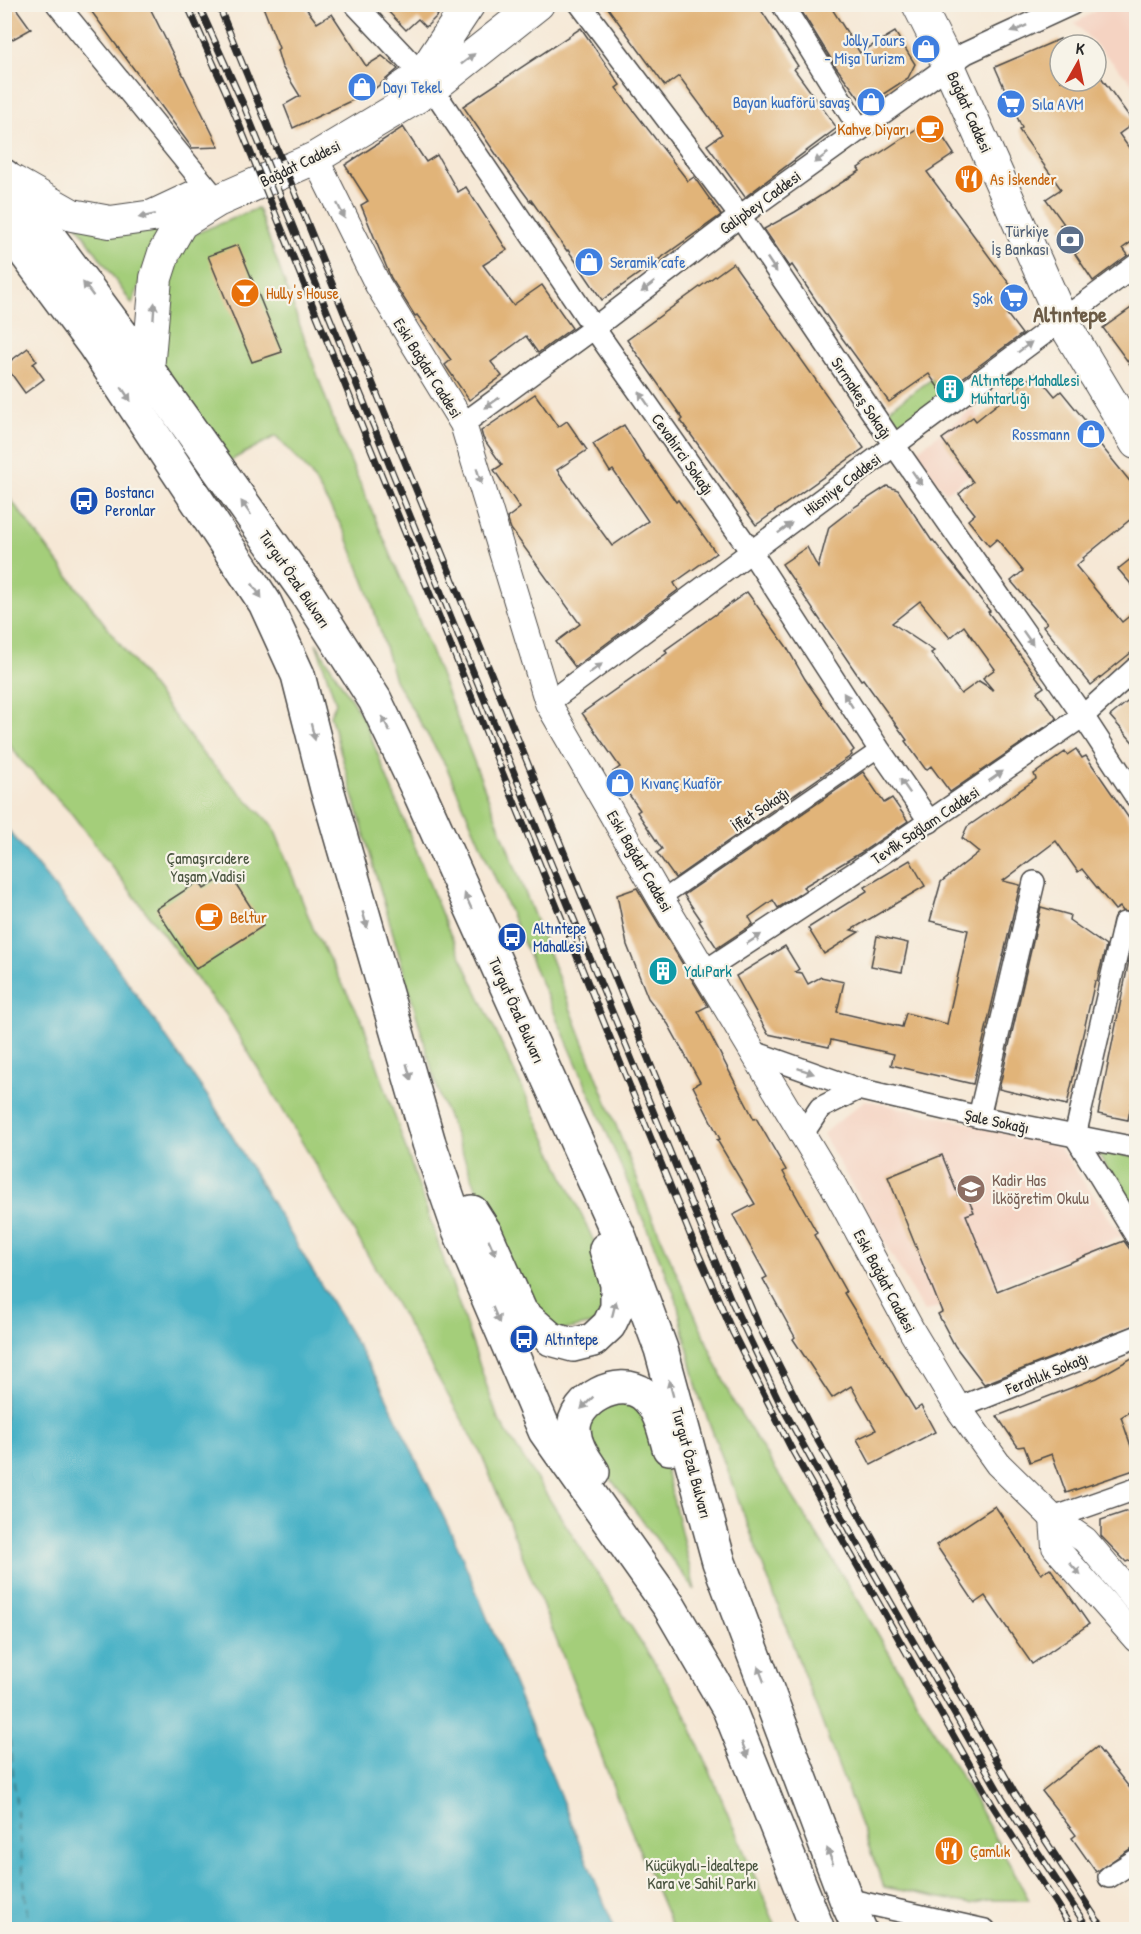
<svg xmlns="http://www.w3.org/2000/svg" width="1141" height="1934" font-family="'Patrick Hand',sans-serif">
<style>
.built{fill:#f5d3c2}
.green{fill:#a4ce7a;stroke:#687c52;stroke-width:1.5}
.water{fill:#47b1c6;stroke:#396e78;stroke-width:1.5}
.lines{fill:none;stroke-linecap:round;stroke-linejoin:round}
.ferry{stroke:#355a61;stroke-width:1.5;stroke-dasharray:8 6;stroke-linecap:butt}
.building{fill:#e1b479;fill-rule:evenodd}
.pedestrian-casing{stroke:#494745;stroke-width:18}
.minor-casing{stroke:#494745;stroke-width:24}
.tertiary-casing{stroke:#494745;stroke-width:28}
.primary-casing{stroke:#494745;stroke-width:34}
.trunk-casing{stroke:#494745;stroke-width:36}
.pedestrian{stroke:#fff;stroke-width:15}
.minor{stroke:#fff;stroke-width:21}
.tertiary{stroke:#fff;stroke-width:26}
.primary{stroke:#fff;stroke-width:32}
.trunk{stroke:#fff;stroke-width:33}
.rail-casing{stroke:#2b2b2b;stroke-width:7}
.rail{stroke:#f7f3e8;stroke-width:4.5;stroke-dasharray:14;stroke-linecap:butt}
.oneway{fill:#a0a0a0}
.labels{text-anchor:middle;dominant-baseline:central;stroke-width:4.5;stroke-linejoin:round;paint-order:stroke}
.shop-label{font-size:16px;fill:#366cbe;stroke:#f7f3e8;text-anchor:end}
.street-label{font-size:16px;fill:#2b2b2b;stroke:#f7f3e8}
.food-label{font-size:16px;fill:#c56008;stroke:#f7f3e8;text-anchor:start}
.service-label{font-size:16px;fill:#4e5e75;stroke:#f7f3e8;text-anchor:end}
.culture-label{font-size:16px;fill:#0d838f;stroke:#f7f3e8;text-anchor:start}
.transit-label{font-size:16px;fill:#164399;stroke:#f7f3e8;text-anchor:start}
.park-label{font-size:16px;fill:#49543f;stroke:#f7f3e8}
.education-label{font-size:16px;fill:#785e54;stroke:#f7f3e8;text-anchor:start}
.district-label{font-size:22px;font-weight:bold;fill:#6b5b46;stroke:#f7f3e8}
</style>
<rect width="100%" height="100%" fill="#f7f3e8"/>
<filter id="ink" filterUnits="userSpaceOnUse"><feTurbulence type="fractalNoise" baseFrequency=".0167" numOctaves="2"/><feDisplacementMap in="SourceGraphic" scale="12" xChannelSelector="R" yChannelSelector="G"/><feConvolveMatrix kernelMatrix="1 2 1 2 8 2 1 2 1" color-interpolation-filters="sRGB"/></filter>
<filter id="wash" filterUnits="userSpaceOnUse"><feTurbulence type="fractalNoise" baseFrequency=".008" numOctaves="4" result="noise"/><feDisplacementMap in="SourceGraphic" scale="24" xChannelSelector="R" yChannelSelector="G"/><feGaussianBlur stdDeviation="1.35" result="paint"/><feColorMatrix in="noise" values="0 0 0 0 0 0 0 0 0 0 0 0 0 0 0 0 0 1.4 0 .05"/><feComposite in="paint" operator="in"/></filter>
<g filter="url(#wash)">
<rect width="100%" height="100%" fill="#f6e8d6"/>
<g class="built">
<polygon points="1107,4 1136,5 1136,87 1075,23"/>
<polygon points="973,409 1004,450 946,493 915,452"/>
<polygon points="865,1100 1056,1143 1122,1236 924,1312 823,1134"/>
</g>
<g class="green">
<polygon points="258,208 337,430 416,613 649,1210 732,1400 861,1605 974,1799 1029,1900 989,1900 971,1904 884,1887 698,1393 676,1298 604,1126 446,766 395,680 370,597 345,532 310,473 276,436 226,463 158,365 167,263 187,237"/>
<polygon points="77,225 163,225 132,304"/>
<polygon points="932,379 946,399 902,430 888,410"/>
<polygon points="5,492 205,757 273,826 313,928 363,1023 498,1419 682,1706 777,1929 673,1929 617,1797 575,1686 481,1453 327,1184 225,1013 216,1004 72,814 20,759 5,738"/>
<polygon points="316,643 364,720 446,925 604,1263 609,1286 597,1323 559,1331 517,1290 440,1097 330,715 336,703"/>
<polygon points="1097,1151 1136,1157 1136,1218"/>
<polygon points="626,1401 642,1409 658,1436 695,1590 591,1453 585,1425 593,1409"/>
</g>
<polygon class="water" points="5,826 103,947 213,1104 379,1382 458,1547 615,1929 5,1929"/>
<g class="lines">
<polyline class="ferry" points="4,1684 29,1930"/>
</g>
<g id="blocks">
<g class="building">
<polygon points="4,4 13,4 31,29 4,44"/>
<polygon points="86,4 148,4 219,147 192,148"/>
<polygon points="262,4 303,4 317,23 332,14 366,66 382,56 398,69 372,91 293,128 284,105 300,96 282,67 277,50 279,48"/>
<polygon points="381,4 435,4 432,8 438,15 426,27 418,19 406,30"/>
<polygon points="605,4 757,4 798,66 794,69 837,128 745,197 707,145 722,134 679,76 665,86"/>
<polygon points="797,4 829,4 860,53 895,32 915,64 908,78 865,106 836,67"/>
<polygon points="581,28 620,85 616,88 688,181 694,177 721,215 602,300 568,250 567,251 531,200 530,201 500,160 463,106"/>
<polygon points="1060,39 1060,81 1096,81 1096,75 1098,73 1134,123 1119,134 1137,159 1137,238 1123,248 1128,255 1093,281 1075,254 1078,252 1060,225 1064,224 1046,199 1061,189 1019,130 1022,128 995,67"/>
<polygon points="931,119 954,154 927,172 1022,301 1006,313 1022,334 942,393 929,374 889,402 834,327 792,265 790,267 764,229 795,212 860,171 858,168"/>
<polygon points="403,127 426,162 437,155 458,192 466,187 507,250 483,265 513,305 542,285 572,328 538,353 526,336 491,362 502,376 469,400 445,365 451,360 417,315 415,316 391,278 361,205 368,201 345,165"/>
<polygon points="238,245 282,352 252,362 208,256"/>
<polygon points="733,263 864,448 756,525 681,421 683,419 627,340"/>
<polygon points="1137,304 1137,374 1103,328"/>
<polygon points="28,348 37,361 33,364 44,379 25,393 5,365"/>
<polygon points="1036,373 1055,396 1061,391 1101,440 1098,442 1137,490 1137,514 1083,558 1084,559 1076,566 1122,622 1137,610 1137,648 1091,685 1043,626 1047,623 1011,581 1023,571 997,539 989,546 968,520 975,514 959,494 973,482 942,439 973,417 976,421"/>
<polygon points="535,394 558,427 567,421 587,450 557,470 612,546 648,521 613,470 610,472 593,444 624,425 647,462 648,461 676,502 678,500 716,553 674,583 678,590 575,667 556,642 580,624 511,529 507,518 520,508 494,470 502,465 483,438 481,431"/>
<path d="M887,486L898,490L932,541L933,540L990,611L988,612L1044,687L1037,692L1057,719L950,792L931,766L926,770L905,741L907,740L863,679L861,680L782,564L807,547L818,568L829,527L856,506ZM920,601L950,638L964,626L995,669L983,678L993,690L979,681L961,694L931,653L934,651L892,623Z"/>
<polygon points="1137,554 1137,591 1118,569"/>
<polygon points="747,592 786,646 805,679 854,750 851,753 852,755 675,878 657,853 662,849 637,812 640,810 613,772 620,767 582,713 667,653 665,650"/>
<polygon points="1137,694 1137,747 1110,716"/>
<polygon points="1076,749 1082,758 1086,756 1137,830 1137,927 1136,920 1133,914 1123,911 1120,907 1115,910 1082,869 1078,872 1056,841 1003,881 1020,885 973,1084 891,1065 894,1054 831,1040 829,1047 768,1034 736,976 785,946 799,969 795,972 802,973 808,984 821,977 844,982 837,1012 902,1027 906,1013 947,1024 968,930 930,921 941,882 979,852 962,838 967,827 1036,779 1034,774 1065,752 1067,755"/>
<polygon points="863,772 884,803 892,798 908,821 862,852 803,887 806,890 778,908 773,900 749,917 753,924 717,948 699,921 701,920 684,895"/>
<polygon points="910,860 925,886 851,930 859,932 824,954 808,928 867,891 865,887"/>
<polygon points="232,878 263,926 196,969 156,909 199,881 204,889 220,879 224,884"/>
<polygon points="637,888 708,1006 698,1011 754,1119 756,1118 786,1170 783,1172 817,1233 814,1235 846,1292 844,1293 915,1410 921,1406 935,1432 871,1465 857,1439 876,1430 851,1386 832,1398 793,1339 795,1337 763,1279 767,1277 733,1215 755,1204 717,1140 720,1139 693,1086 700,1082 668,1024 648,998 627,945 617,895"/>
<polygon points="1041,907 1070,915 1069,920 1106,946 1097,981 1095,981 1067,1105 999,1089"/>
<polygon points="877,936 908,943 902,972 871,966"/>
<polygon points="1129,960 1137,961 1137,1078 1128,1120 1098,1114"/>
<polygon points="942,1155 958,1195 965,1192 974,1212 966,1215 997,1291 1124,1241 1137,1259 1137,1324 984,1384 955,1346 938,1314 942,1312 888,1177"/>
<polygon points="1137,1355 1137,1407 1121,1417 1132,1449 1137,1450 1137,1469 1066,1493 1052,1454 1030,1462 1024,1446 1018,1447 997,1416 1097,1378"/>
<polygon points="995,1506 1041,1574 1050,1568 1089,1624 1032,1664 985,1596 975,1603 936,1545"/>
<polygon points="1137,1508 1137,1558 1126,1562 1101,1536 1101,1520"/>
<polygon points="1097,1747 1137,1797 1137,1844 1096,1872 1072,1838 1076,1835 1042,1791"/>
</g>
</g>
</g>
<g filter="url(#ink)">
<use href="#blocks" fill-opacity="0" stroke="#494745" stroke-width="1.5"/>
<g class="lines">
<g class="pedestrian-casing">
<polyline id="pedestrian" points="661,899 879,749"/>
</g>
<g class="minor-casing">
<g id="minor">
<polyline points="57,4 209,190"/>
<polyline points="355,4 422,75"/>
<polyline points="580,4 740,216 894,445 1083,716 1136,797"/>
<polyline points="782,4 860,130"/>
<polyline points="432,88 594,328 752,553 879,749 930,822"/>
<polyline points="463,424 594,328 740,216 966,53 1072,4"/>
<polyline points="548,703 1136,265"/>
<polyline points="1124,923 1075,1136 1136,1236"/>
<polyline points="705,971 854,873 1083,716 1136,668"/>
<polyline points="751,1051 858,1089 979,1117 1136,1148"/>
<polyline points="979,1117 1034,882"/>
<polyline points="802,1135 820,1108 858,1089"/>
<polyline points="958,1408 1136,1337"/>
<polyline points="1053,1518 1136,1489"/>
<polyline points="1109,1877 1136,1860"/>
<polyline points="846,1899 985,1930"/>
</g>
</g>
<g class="tertiary-casing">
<g id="tertiary">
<polyline points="315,158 378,285 463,424 548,703 661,899 833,1185 913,1333 958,1408 998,1464 1053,1518 1085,1540 1136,1600"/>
<polyline points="1053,1518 1055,1547 1136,1639"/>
</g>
</g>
<g class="primary-casing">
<g id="primary">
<polyline points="918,4 949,66 1062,320 1136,443"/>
<polyline points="401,89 422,75 469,4"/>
<polyline points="5,177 72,215 110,222 153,216 200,194"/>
<polyline points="148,370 156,278 164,253 181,223 217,201 315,158 432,88 538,4"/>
</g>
</g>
<g class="trunk-casing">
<g id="trunk">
<polyline points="4,176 148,370 308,595 375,700 421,796 620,1238 661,1349 719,1562 846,1899 860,1930"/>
<polyline points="4,224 94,345 265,603 298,675 327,789 429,1143 459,1230 545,1431 669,1606 729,1709 818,1930"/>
<polyline points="472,1212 486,1234 521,1313 551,1339 573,1345 593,1340 609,1325 617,1308 617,1284 606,1249"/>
<path d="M593,1472C584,1458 575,1447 574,1430C573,1400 619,1376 643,1394C659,1406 664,1429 669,1448"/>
</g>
</g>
<use href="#pedestrian" class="pedestrian"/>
<use href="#minor" class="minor"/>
<use href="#tertiary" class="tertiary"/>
<use href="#primary" class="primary"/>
<use href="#trunk" class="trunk"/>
<g class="rail-casing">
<g id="rail">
<polyline points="187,4 226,92 691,1237 733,1333 791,1448 993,1806 1073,1930"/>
<polyline points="198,4 244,106 538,832 731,1300 778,1399 853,1536 1003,1799 1089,1930"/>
<polyline points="218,4 725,1247 758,1324 812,1430 1014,1792 1097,1920 1107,1930"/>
</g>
</g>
<use href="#rail" class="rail"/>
</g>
<defs><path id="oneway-solid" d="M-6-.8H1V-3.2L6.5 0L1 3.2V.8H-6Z" transform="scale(1.5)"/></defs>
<g class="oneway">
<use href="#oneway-solid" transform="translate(1019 29) rotate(155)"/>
<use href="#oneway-solid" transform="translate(468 59) rotate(-38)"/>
<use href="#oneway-solid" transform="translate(821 158) rotate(144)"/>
<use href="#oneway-solid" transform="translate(341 211) rotate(64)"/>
<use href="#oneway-solid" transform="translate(147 216) rotate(168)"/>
<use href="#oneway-solid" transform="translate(772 265) rotate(56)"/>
<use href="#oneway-solid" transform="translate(648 287) rotate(142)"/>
<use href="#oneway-solid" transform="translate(88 289) rotate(-127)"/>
<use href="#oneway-solid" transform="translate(154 311) rotate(-86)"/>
<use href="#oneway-solid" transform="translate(1025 347) rotate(-37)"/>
<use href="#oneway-solid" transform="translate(126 394) rotate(56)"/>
<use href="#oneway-solid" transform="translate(644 399) rotate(-125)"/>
<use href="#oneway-solid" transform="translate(492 403) rotate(144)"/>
<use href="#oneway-solid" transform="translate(479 476) rotate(73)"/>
<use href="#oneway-solid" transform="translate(917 478) rotate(55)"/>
<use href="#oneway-solid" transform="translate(246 508) rotate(-125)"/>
<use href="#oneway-solid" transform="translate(785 528) rotate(-37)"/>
<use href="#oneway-solid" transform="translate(257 591) rotate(56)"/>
<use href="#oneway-solid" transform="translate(1028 638) rotate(55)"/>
<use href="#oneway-solid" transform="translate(595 669) rotate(-36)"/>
<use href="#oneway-solid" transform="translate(848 700) rotate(-123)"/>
<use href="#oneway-solid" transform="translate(386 724) rotate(-116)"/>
<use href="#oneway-solid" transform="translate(313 732) rotate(76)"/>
<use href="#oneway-solid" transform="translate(996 776) rotate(-35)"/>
<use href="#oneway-solid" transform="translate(905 786) rotate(-125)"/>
<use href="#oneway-solid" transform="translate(468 901) rotate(-114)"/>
<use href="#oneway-solid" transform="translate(365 920) rotate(74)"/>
<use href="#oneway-solid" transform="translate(754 939) rotate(-33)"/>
<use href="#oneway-solid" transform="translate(806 1071) rotate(19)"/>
<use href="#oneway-solid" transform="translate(409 1072) rotate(74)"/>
<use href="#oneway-solid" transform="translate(492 1247) rotate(66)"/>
<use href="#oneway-solid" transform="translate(614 1309) rotate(-76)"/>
<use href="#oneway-solid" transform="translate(496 1315) rotate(67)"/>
<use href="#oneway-solid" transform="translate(671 1388) rotate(-105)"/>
<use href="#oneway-solid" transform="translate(587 1403) rotate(135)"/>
<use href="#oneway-solid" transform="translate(1075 1569) rotate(48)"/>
<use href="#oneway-solid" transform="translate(761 1674) rotate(-111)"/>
<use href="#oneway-solid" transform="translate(745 1750) rotate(68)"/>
<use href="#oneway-solid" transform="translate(830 1856) rotate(-111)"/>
</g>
</g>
<defs>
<g id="shop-disc" transform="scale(1.5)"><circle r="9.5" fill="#3f7fe0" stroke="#f7f3e8"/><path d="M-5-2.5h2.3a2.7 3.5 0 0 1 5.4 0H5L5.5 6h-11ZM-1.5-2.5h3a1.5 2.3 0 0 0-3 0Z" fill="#fff"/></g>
<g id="supermarket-disc" transform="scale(1.5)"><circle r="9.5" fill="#3f7fe0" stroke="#f7f3e8"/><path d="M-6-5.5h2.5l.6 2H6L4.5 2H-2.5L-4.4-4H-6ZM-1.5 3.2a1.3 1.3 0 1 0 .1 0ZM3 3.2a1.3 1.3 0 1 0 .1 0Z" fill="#fff"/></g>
<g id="cafe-disc" transform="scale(1.5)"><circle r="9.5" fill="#e8710a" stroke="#f7f3e8"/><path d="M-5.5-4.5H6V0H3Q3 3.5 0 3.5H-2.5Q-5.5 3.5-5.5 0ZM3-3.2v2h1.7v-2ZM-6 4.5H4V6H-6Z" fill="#fff"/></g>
<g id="restaurant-disc" transform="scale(1.5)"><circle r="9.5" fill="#e8710a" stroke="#f7f3e8"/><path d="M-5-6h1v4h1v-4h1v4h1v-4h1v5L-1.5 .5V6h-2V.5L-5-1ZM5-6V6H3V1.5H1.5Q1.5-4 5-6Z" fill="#fff"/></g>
<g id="bank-disc" transform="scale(1.5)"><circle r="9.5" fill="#5c6f8a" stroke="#f7f3e8"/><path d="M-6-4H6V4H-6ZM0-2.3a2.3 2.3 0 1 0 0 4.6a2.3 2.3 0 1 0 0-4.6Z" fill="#fff"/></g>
<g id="bar-disc" transform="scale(1.5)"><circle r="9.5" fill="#e8710a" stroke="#f7f3e8"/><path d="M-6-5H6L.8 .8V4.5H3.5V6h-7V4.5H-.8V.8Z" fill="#fff"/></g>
<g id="building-disc" transform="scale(1.5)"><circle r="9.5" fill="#0f9aa8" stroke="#f7f3e8"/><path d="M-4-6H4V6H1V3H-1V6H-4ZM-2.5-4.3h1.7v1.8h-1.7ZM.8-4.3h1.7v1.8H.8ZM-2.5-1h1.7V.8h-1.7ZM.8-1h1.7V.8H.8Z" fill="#fff"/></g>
<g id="bus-disc" transform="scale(1.5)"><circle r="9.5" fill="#1a4fb4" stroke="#f7f3e8"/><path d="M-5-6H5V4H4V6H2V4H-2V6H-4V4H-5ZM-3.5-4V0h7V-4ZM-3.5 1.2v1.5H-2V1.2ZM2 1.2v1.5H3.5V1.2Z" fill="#fff"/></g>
<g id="school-disc" transform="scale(1.5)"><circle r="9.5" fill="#8d6e63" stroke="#f7f3e8"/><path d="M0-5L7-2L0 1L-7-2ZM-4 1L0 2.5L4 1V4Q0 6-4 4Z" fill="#fff"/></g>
</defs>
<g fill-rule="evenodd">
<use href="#shop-disc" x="926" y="49"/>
<use href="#shop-disc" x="362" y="87"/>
<use href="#shop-disc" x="871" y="102"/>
<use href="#supermarket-disc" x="1011" y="104"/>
<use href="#cafe-disc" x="930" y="129"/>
<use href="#restaurant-disc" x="969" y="179"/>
<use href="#bank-disc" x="1070" y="240"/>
<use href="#shop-disc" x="589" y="262"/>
<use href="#bar-disc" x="245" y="293"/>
<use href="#supermarket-disc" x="1014" y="298"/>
<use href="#building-disc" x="950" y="389"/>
<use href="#shop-disc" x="1091" y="434"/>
<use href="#bus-disc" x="84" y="501"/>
<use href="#shop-disc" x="620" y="783"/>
<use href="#cafe-disc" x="209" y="917"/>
<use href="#bus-disc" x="512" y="937"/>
<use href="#building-disc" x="663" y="971"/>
<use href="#school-disc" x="971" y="1189"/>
<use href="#bus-disc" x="524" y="1339"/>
<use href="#restaurant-disc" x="949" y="1851"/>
</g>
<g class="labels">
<g class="shop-label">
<text x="905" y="40">Jolly Tours<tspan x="905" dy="18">- Mişa Turizm</tspan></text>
<text x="383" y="87" text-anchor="start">Dayı Tekel</text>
<text x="850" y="102">Bayan kuaförü savaş</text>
<text x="1032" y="104" text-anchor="start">Sıla AVM</text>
<text x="610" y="262" text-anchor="start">Seramik cafe</text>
<text x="993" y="298">Şok</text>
<text x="1070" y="434">Rossmann</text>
<text x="641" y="783" text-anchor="start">Kıvanç Kuaför</text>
</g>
<g class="street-label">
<text transform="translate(970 112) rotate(66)">Bağdat Caddesi</text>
<text transform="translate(300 163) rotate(-26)">Bağdat Caddesi</text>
<text transform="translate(760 202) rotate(-36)">Galipbey Caddesi</text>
<text transform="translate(428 368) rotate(58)">Eski Bağdat Caddesi</text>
<text transform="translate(862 398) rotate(56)">Sırmakeş Sokağı</text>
<text transform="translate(683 454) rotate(55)">Cevahirci Sokağı</text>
<text transform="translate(842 484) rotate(-37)">Hüsniye Caddesi</text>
<text transform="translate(295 579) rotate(56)">Turgut Özal Bulvarı</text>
<text transform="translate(760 809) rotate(-34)">İffet Sokağı</text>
<text transform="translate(925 825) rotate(-34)">Tevfik Sağlam Caddesi</text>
<text transform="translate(640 861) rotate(60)">Eski Bağdat Caddesi</text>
<text transform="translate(517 1010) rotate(66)">Turgut Özal Bulvarı</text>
<text transform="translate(997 1121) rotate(12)">Şale Sokağı</text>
<text transform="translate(885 1281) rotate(62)">Eski Bağdat Caddesi</text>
<text transform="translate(1047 1373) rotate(-22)">Ferahlık Sokağı</text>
<text transform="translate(692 1463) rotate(75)">Turgut Özal Bulvarı</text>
</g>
<g class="food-label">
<text x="909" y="129" text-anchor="end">Kahve Diyarı</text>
<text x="990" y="179">As İskender</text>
<text x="266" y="293">Hully's House</text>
<text x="230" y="917">Beltur</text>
<text x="970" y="1851">Çamlık</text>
</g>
<g class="service-label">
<text x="1049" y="231">Türkiye<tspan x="1049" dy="18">İş Bankası</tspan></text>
</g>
<g class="culture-label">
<text x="971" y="380">Altıntepe Mahallesi<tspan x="971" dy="18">Muhtarlığı</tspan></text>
<text x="684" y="971">YalıPark</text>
</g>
<g class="transit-label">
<text x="105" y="492">Bostancı<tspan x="105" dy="18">Peronlar</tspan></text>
<text x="533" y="928">Altıntepe<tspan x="533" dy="18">Mahallesi</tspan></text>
<text x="545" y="1339">Altıntepe</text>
</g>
<g class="park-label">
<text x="208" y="858">Çamaşırcıdere<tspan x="208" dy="18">Yaşam Vadisi</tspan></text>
<text x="702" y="1865">Küçükyalı-İdealtepe<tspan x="702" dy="18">Kara ve Sahil Parkı</tspan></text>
</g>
<g class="education-label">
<text x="992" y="1180">Kadir Has<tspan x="992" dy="18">İlköğretim Okulu</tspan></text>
</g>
<g class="district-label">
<text x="1070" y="314">Altıntepe</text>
</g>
</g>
<rect width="1141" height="1934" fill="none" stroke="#f7f3e8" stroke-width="24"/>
<g transform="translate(1078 63) rotate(9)"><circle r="28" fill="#f7f3e8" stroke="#a5a39c" stroke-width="1.5"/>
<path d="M0-4.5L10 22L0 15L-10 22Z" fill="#c8321e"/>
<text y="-9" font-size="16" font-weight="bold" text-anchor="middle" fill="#2b2b2b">K</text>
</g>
</svg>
